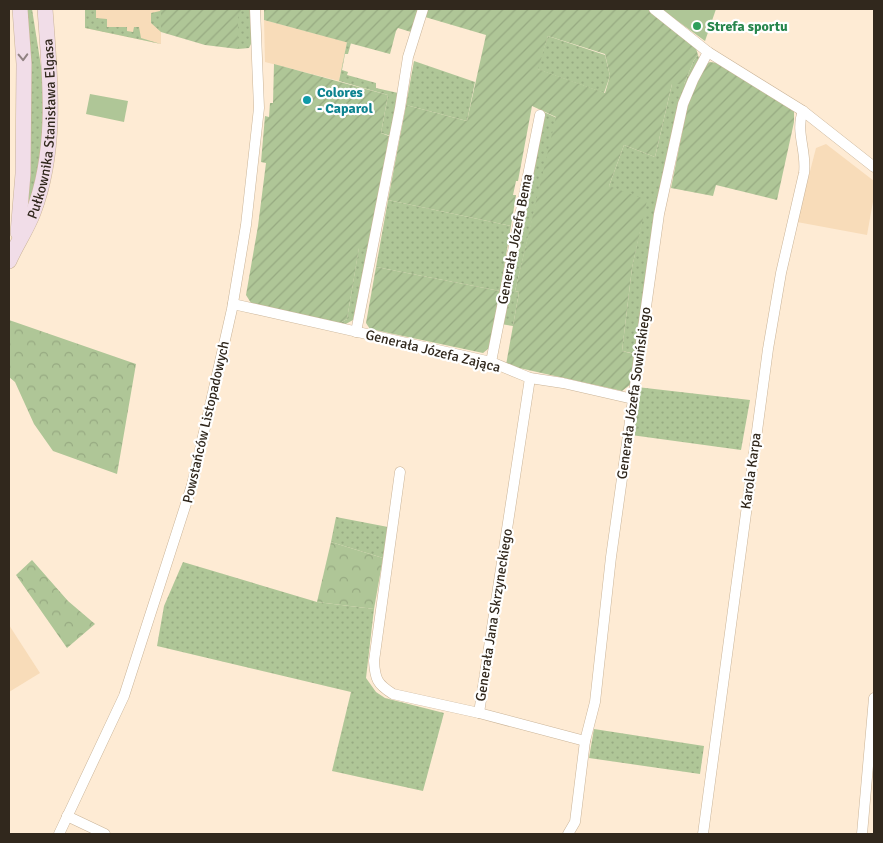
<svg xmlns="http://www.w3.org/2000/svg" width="883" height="843" font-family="Signika,sans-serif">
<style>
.built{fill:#f8dcb9}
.grass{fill:url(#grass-dots)}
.forest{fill:url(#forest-crowns)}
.park{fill:#afc697}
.garden{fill:url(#garden-furrows);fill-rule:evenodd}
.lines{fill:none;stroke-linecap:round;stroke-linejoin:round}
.street-casing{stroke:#cab498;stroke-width:11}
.secondary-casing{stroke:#cab498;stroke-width:16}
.street{stroke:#fff;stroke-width:10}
.secondary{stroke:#f1dde8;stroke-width:15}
.oneway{stroke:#918282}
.leisure-dot{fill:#2e9e5b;stroke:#fff;stroke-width:2}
.culture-dot{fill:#0f9aa8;stroke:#fff;stroke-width:2}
.labels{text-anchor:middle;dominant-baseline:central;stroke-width:4.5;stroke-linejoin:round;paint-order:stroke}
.leisure-label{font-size:14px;font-weight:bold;fill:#27864d;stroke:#fff;text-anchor:start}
.culture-label{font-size:14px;font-weight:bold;fill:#0d838f;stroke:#fff;text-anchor:start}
.street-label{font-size:14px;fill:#31281d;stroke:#fff}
</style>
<defs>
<pattern id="grass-dots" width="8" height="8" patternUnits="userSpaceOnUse" patternTransform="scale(1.25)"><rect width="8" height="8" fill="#afc697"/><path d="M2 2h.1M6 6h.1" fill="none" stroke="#97aa82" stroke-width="1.8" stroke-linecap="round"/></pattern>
<pattern id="forest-crowns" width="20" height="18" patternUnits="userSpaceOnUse" patternTransform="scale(1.25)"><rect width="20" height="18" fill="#afc697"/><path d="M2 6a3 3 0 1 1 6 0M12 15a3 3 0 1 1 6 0" fill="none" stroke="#97aa82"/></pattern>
<pattern id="garden-furrows" width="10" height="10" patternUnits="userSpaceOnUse" patternTransform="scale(1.25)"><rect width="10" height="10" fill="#afc697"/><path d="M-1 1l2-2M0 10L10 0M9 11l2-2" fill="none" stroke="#97aa82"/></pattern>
</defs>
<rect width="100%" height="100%" fill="#feebd4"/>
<g class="built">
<polygon points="85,9 161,9 161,44 85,28"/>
<polygon points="264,20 347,42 339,81 265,62"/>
<polygon points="826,144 874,181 874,196 867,235 797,222 816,148"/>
<polygon points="9,625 40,673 9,692"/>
</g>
<g class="grass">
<polygon points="27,9 32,9 43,79 45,135 28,214 31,55"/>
<polygon points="85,9 96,9 96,18 107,19 107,27 127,27 127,31 133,32 134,27 139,27 141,38 161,44 85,28"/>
<polygon points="161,9 161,32 151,23 151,13 160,11"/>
<polygon points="241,9 250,9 252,42 249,48 238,49 238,14"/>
<polygon points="548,36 605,55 610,76 604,93 537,69"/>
<polygon points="347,42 351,43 348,54 345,54 342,70 348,72 347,75 376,83 376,88 398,93 391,136 381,133 388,95 339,81"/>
<polygon points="698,55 699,58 687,86 636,354 622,351 632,268 642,220 609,186 624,145 655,157 672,84 684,84 694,60"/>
<polygon points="414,61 475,82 467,121 406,105"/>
<polygon points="544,112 557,118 515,291 519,292 513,326 501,324"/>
<polygon points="388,200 511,226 500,291 376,267"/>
<polygon points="359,247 369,250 353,320 344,325 340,323 347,319"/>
<polygon points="637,387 750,400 741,450 631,435"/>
<polygon points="336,517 388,527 383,558 331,542"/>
<polygon points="183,562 317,602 374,609 366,678 376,692 385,698 444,713 423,791 332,771 351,692 157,646 164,606"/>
<polygon points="594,729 704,746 700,774 589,758"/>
</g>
<g class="forest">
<polygon points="9,320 136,364 117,474 53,451 34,424 15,382 9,377"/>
<polygon points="331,542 383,558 374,609 317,602"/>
<polygon points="32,560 68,601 95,624 67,648 16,575"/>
</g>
<g class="park">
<polygon points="661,9 716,9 705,41"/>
<polygon points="90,94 128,101 124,122 86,114"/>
</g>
<g class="garden">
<polygon points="161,9 241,9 241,14 238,14 238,49 205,45 161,32"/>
<polygon points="264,9 418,9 411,32 398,28 396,31 390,54 264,20"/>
<path d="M427,9H649L695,45L698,55L694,60L684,84H672L655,157L624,145L609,186L647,200L632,268L622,351L634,354L631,384L622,391L506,365L519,292L515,291L556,117L532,106L518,181H516L513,195H516L511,226L388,200L406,105L467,121L486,35L425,17ZM548,36L605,54L610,76L605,93L538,69Z"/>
<polygon points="710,62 717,63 794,110 794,122 777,200 716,185 713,196 671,188 689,98 704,65"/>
<polygon points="274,64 388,95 381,133 389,136 369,250 359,248 347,319 340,323 251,303 246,295 258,226 266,163 261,162 265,116 269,117 270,103 273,103"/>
<polygon points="376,267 500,291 489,348 483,353 370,329 366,323"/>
</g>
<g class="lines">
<g class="street-casing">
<g id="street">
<polyline points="654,9 708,52 803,111 874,167"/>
<polyline points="233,304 491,362 530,378 563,383 633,399"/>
<polyline points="356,332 400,108 408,57 423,9"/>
<polyline points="491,362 540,115"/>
<path d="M400,472L374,661C375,679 377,684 393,694L479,713L530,378"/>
<polyline points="479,713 585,741"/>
<polyline points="67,816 105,834"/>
<polyline points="59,834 124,696 192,485 232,309 246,225 259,108 255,9"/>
<polyline points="568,834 575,822 585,741 595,702 611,557 659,214 683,104 693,80 708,52"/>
<path d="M703,834L768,349L781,273L804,173C807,151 795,132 803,111"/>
<polyline points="862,834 874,698"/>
</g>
</g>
<g class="secondary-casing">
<g id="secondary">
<polyline points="18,233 23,174 24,64 20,9"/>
<path id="s1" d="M9,261C16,245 27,229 33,213C58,148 50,77 45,9"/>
</g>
</g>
<use href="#street" class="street"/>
<use href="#secondary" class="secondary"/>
</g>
<defs><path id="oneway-chevron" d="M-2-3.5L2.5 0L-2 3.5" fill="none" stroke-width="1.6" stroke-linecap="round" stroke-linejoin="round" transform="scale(1.25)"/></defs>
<use class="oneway" href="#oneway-chevron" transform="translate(23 57) rotate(88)"/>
<circle class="leisure-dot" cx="697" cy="26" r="5"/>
<circle class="culture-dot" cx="307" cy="100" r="5"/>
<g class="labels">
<g class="leisure-label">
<text x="707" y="26">Strefa sportu</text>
</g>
<g class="culture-label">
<text x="317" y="92">Colores<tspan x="317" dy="16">- Caparol</tspan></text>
</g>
<g class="street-label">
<text stroke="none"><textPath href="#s1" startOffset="139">Pułkownika Stanisława Elgasa</textPath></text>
<text transform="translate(515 239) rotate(-79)">Generała Józefa Bema</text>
<text transform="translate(433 351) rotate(14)">Generała Józefa Zająca</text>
<text transform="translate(634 393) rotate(-82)">Generała Józefa Sowińskiego</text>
<text transform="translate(206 422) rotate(-77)">Powstańców Listopadowych</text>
<text transform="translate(751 471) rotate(-82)">Karola Karpa</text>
<text transform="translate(494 615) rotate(-81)">Generała Jana Skrzyneckiego</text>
</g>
</g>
<rect width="883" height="843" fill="none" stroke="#31281d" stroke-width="20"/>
</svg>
